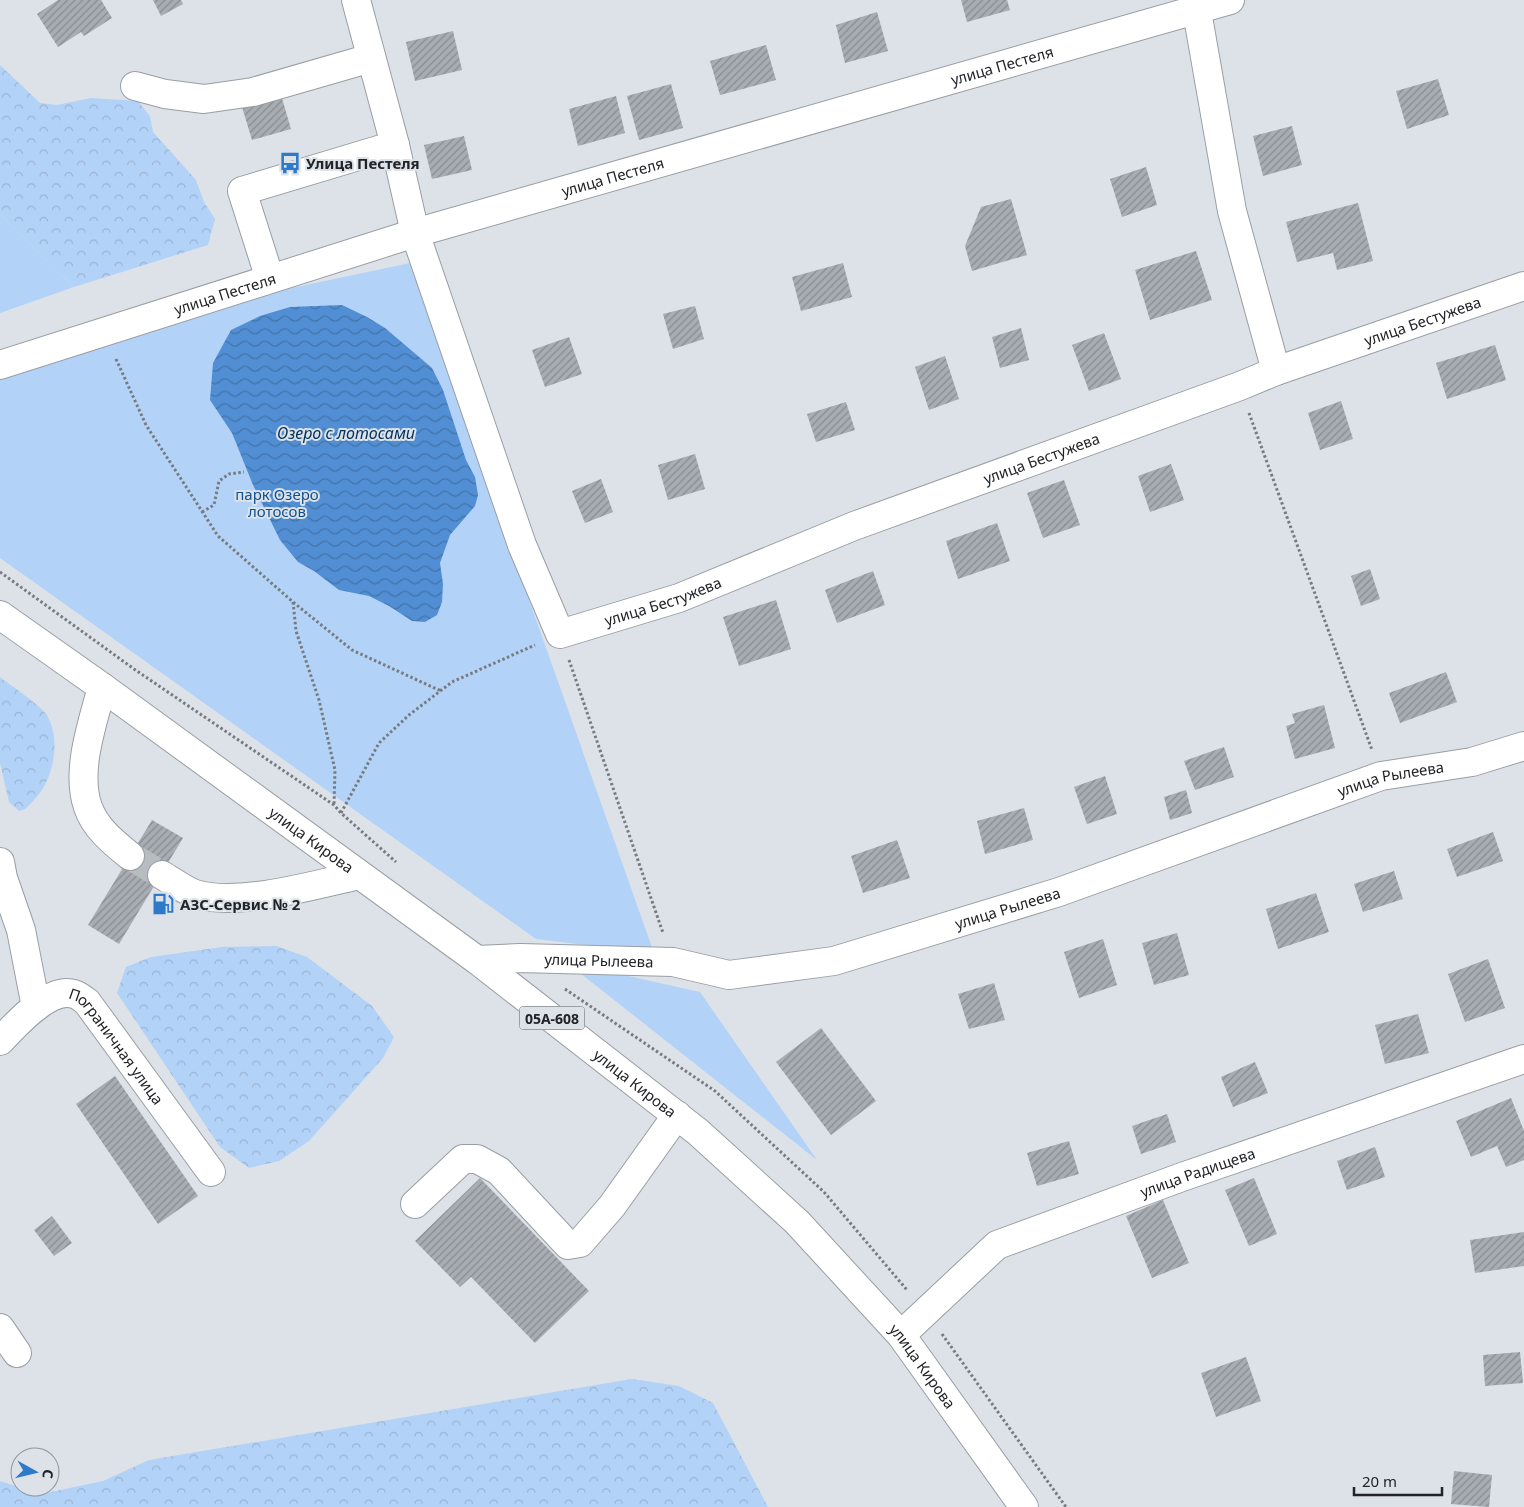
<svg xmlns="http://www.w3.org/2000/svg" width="1524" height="1507" font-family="'Noto Sans',sans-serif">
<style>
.green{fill:#b3d2f7}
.forest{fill:url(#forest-crowns)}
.water{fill:url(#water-waves)}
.building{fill:url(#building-hatch)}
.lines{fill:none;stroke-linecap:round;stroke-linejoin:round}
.minor-tunnel{stroke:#b7bcc1;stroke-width:28;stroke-dasharray:28 14;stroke-linecap:butt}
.minor-casing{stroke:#999ea4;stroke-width:30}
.major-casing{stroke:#999ea4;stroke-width:30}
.path{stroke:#777b7f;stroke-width:3;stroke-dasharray:2.5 2.5;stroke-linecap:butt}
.minor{stroke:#fff;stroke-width:28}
.major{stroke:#fff;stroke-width:28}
.labels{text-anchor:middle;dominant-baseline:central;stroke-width:4;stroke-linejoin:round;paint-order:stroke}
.shield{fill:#dce2e8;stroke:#595c60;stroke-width:1}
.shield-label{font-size:14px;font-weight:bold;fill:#212326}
.street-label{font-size:15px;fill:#212326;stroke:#dce2e8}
.poi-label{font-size:15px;font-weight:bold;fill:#212326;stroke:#dce2e8;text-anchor:start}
.park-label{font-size:15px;fill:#0f5191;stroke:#dce2e8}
.water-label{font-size:16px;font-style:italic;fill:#02305c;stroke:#dce2e8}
</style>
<defs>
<pattern id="forest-crowns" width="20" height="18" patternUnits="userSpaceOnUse" patternTransform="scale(1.25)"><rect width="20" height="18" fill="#b3d2f7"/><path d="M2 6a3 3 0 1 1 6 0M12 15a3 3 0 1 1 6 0" fill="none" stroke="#9ab4d4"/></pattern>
<pattern id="water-waves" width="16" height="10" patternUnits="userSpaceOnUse" patternTransform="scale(1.25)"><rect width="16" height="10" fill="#518ed3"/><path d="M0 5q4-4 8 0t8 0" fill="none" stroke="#4374ab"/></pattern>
<pattern id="building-hatch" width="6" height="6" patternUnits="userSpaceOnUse" patternTransform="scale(1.25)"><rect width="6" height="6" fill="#a8adb3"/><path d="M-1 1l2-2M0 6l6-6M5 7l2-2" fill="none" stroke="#888c91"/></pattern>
</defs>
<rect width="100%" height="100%" fill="#dce2e8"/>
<g class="green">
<polygon points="0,214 74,287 0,313"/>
<polygon points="410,263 654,953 536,939 0,558 0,376 212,305"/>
<polygon points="566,962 700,992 817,1160"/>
</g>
<g class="forest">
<polygon points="0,65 40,103 57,105 91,98 138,101 150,116 153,132 196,180 204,202 215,219 208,245 74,287 0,214"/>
<path d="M0,677C10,685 40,705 46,714C62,738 54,780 34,800C29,805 26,810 19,811L9,802L0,763Z"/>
<polygon points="276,946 307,957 372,1006 394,1037 383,1058 309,1141 279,1161 249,1168 220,1147 117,993 126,967 151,957 222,947"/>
<polygon points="632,1379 679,1386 713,1403 768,1507 0,1507 0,1481 41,1494 103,1481 149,1460"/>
</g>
<polygon class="water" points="342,305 367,317 385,328 432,368 443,390 466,460 475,477 478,495 475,506 450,535 440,563 443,584 442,602 437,615 425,622 412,621 389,606 369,596 339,590 314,571 298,562 280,540 253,485 232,433 210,400 213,363 231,330 260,316 290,307"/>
<g class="building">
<polygon points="58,0 101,0 112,18 84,36 81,32 58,47 37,14"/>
<polygon points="153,0 181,0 183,4 161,16"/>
<polygon points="961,0 1007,0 1010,10 967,22"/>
<polygon points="877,12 888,51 845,63 836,25"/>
<polygon points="453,31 462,70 415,81 406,42"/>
<polygon points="766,45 776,80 720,95 710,61"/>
<polygon points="1438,79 1449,115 1407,129 1396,91"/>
<polygon points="671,84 683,128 639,140 627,96"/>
<polygon points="281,95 291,129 252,140 242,107"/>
<polygon points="616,96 625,133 578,146 569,109"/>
<polygon points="1292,126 1302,165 1263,176 1253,136"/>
<polygon points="464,136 472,170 432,179 424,145"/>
<polygon points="1146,167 1157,205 1122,217 1110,179"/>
<polygon points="1011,199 1027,255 972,271 965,246 981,207"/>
<polygon points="1358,203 1373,261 1337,270 1333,253 1297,262 1286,222"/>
<polygon points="1196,251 1212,300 1150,320 1135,270"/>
<polygon points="843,263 852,297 801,311 792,277"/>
<polygon points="695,306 704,339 673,349 663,314"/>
<polygon points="1021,328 1029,360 1000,368 992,337"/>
<polygon points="1104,333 1121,379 1089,391 1072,345"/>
<polygon points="569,337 582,374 545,387 532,350"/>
<polygon points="1495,345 1506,380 1447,399 1436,363"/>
<polygon points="945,356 959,399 929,410 915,367"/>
<polygon points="1341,401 1353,439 1320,450 1308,413"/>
<polygon points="846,402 855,430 816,442 807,414"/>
<polygon points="695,454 705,489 668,500 658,465"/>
<polygon points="1171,464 1184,500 1150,512 1138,476"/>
<polygon points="601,479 613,512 585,523 572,491"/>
<polygon points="1064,480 1080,525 1043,538 1027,493"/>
<polygon points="997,523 1010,561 958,579 946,541"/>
<polygon points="1370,569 1380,599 1361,606 1351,576"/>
<polygon points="873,571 885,605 837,623 825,590"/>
<polygon points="776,600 791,649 739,666 723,617"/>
<polygon points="1446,672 1457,702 1400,723 1389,693"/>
<polygon points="1324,705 1335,748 1295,759 1286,726 1295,723 1292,714"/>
<polygon points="1224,747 1234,777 1195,790 1184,761"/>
<polygon points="1105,776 1117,814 1087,824 1074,787"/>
<polygon points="1186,790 1192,813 1170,820 1164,797"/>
<polygon points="1024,808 1033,840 985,854 977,821"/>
<polygon points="152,820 183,838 119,944 88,925"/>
<polygon points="1493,832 1503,861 1457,877 1447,849"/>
<polygon points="897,840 910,878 863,893 851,856"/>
<polygon points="1394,871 1403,899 1363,912 1354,884"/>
<polygon points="1316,893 1329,932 1278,949 1266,909"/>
<polygon points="1177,933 1189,975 1154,985 1142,943"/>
<polygon points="1103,939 1117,985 1079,998 1064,952"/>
<polygon points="1488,959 1505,1008 1465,1022 1448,974"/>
<polygon points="994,983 1005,1020 969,1029 958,994"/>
<polygon points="1418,1014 1429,1053 1385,1064 1375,1025"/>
<polygon points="821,1028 876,1101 831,1135 776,1062"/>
<polygon points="1255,1062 1268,1093 1233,1107 1221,1077"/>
<polygon points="115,1076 198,1196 158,1224 76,1104"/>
<polygon points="1511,1098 1524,1131 1524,1160 1506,1167 1497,1146 1471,1157 1456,1121"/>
<polygon points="1167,1114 1176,1142 1141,1154 1132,1126"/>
<polygon points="1069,1141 1079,1174 1037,1186 1027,1153"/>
<polygon points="1375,1147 1385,1177 1347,1190 1337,1161"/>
<polygon points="480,1178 589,1291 535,1343 471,1277 460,1287 415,1241"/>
<polygon points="1254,1178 1277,1234 1249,1246 1225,1190"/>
<polygon points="1163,1200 1189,1263 1152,1278 1126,1216"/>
<polygon points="52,1216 72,1243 54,1256 34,1230"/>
<polygon points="1524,1232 1524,1266 1475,1273 1470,1240"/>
<polygon points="1520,1352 1523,1383 1485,1386 1483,1355"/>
<polygon points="1246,1357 1261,1401 1216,1417 1201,1373"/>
<polygon points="1454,1471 1492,1475 1489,1507 1451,1504"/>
</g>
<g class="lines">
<polyline class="minor-tunnel" points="130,856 162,875"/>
<g class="minor-casing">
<g id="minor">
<path id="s1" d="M356,0L395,145L415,233L522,545L560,634L679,598L854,526L1240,386L1276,371L1524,286"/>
<polyline points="1195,0 1232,211 1276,371"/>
<polyline points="135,86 165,94 204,99 253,92 371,58"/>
<polyline points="270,279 242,191 395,145"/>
<path id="s2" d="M0,365L415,233L1230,0"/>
<path d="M102,687C93,722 75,771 88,807C95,828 114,843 130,856"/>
<polyline points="0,862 3,878 21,930 36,1007"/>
<path d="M162,875C172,881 184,890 195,894C238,907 315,885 359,875"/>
<path id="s3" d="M477,960L520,958L673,962L729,975L834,961L1059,892L1381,776L1472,762L1524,746"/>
<path id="s4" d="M0,1041C16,1025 49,986 74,994C78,995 83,999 87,1002L211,1172"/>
<polyline points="415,1204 463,1159 477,1159 499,1171 568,1245 580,1243 612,1206 677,1115"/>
<polyline points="0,1328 17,1353"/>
<path id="s5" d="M901,1335L997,1245L1182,1177L1524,1059"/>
</g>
</g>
<g class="major-casing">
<g id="major">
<path id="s6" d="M0,615L102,687L477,960L698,1132L797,1222L901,1335L1024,1507"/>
</g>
</g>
<g class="path">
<polyline points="116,359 146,425 218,536 293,602 352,650 441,691"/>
<polyline points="1249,413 1372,750"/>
<polyline points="202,512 214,505 219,481 229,474 244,472"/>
<polyline points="0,572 134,669 334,805 341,813 396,862"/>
<polyline points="293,602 296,631 319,700 335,770 334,805"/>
<polyline points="569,660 663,933"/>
<polyline points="341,813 379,743 409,715 452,682 535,645"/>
<polyline points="565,989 715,1091 824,1192 907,1290"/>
<polyline points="942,1334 1066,1507"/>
</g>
<use href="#minor" class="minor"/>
<use href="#major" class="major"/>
</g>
<defs>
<g id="bus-bare" transform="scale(1.725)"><path d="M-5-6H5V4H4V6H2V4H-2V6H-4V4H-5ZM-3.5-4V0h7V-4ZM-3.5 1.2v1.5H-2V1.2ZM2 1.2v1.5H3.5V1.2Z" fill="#2d7aca" stroke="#dce2e8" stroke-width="2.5" paint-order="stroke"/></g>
<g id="fuel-bare" transform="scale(1.725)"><path d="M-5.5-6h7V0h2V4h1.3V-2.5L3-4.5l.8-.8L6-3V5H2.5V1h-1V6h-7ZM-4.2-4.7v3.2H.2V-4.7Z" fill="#2d7aca" stroke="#dce2e8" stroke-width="2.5" paint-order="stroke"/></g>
</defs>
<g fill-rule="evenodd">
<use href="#bus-bare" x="290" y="163"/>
<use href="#fuel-bare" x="163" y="904"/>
</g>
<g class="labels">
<rect class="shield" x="519.5" y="1006.5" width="65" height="23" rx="4"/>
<g class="shield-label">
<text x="552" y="1018">05А-608</text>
</g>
<g class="street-label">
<text stroke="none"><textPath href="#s2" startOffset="1046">улица Пестеля</textPath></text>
<text stroke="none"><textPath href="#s2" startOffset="641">улица Пестеля</textPath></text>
<text stroke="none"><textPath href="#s2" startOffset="236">улица Пестеля</textPath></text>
<text stroke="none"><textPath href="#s1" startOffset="1585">улица Бестужева</textPath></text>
<text stroke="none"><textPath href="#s1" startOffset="1180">улица Бестужева</textPath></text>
<text stroke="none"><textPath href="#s1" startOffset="775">улица Бестужева</textPath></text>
<text stroke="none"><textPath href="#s3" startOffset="946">улица Рылеева</textPath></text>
<text stroke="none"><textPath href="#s6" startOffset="384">улица Кирова</textPath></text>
<text stroke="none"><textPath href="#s3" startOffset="541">улица Рылеева</textPath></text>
<text stroke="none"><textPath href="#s3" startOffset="122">улица Рылеева</textPath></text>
<text stroke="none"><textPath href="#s4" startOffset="159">Пограничная улица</textPath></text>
<text stroke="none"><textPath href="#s6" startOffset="789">улица Кирова</textPath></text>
<text stroke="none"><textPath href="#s5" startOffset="345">улица Радищева</textPath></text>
<text stroke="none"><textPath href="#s6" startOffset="1194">улица Кирова</textPath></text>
</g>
<g class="poi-label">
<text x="306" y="163">Улица Пестеля</text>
<text x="180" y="904">АЗС-Сервис № 2</text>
</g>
<g class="park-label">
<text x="277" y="494">парк Озеро<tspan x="277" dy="17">лотосов</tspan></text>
</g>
<g class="water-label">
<text x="346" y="433">Озеро с лотосами</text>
</g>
</g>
<g transform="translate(35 1472) rotate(98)"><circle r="24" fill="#dce2e8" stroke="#91969a"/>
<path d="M0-4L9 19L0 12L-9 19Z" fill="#2d7aca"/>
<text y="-8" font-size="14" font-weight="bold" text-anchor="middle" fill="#212326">С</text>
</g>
<path d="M1354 1487v8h88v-8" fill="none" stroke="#212326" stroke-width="2.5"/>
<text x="1362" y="1487" font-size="15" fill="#212326" stroke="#dce2e8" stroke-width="4" paint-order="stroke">20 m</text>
</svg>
